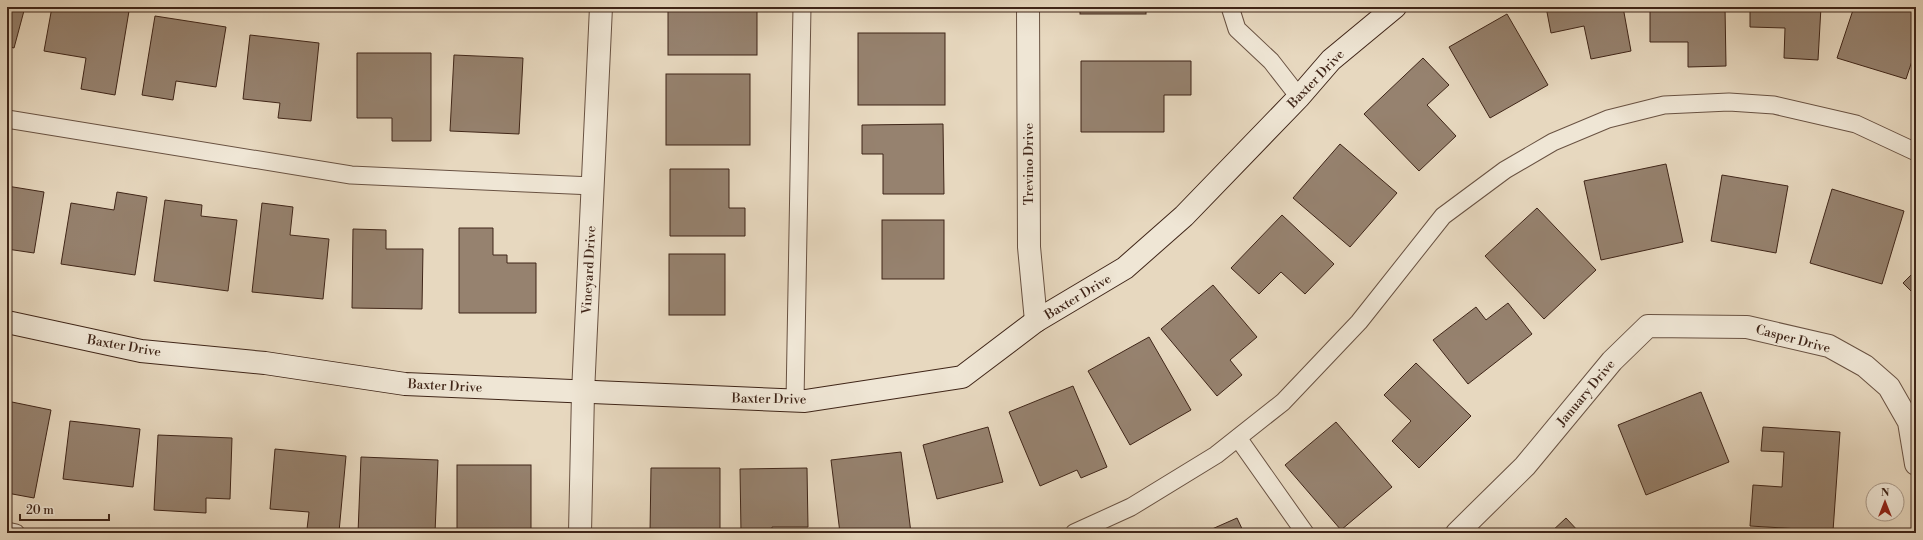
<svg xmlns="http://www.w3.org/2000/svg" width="1923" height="540" font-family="'Libre Bodoni',serif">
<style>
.building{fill:#96826f;stroke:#3f2518}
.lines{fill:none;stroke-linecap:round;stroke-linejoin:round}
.lane-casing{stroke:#695242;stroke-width:19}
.street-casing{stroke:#695242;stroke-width:24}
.secondary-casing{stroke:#3f2518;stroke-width:24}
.lane{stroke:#efe6d5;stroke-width:17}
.street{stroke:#efe6d5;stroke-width:22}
.secondary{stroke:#efe6d5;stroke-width:22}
.labels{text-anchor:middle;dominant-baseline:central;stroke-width:4;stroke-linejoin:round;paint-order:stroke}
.street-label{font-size:13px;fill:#3f2518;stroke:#efe6d5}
</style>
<rect width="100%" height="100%" fill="#e7d8bf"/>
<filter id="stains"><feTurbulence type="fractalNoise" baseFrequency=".005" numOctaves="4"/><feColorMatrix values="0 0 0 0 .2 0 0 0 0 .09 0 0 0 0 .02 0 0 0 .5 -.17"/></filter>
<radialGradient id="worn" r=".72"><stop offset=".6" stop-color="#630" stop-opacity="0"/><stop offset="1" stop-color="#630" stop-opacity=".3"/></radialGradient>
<g class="building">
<polygon points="7,7 25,7 14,48 7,46"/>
<polygon points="52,7 101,7 129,11 115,95 81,89 86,58 44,51"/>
<rect x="668" y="7" width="89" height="48"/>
<rect x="862" y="7" width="84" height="4"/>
<rect x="1080" y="7" width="66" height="7"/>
<polygon points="1546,7 1623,7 1631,51 1591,59 1584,26 1551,33"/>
<polygon points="1650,7 1725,7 1726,66 1688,67 1688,42 1650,42"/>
<polygon points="1750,7 1821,7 1818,60 1784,58 1785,28 1750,27"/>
<polygon points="1854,7 1916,7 1916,49 1906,79 1837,58"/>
<polygon points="1507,14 1548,85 1490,118 1449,47"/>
<polygon points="155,16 226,27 216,87 176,81 173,100 142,95"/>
<rect x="858" y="33" width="87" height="72"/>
<polygon points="250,35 319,43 311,121 278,118 280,103 243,99"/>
<polygon points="357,53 431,53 431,141 392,141 392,118 357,118"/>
<polygon points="454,55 523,58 519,134 450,131"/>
<polygon points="1423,58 1449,85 1427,105 1456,136 1419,171 1364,114"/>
<polygon points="1081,61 1191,61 1191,95 1164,95 1164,132 1081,132"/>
<rect x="666" y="74" width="84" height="71"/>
<polygon points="943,124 944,194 883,194 883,154 862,154 862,125"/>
<polygon points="1340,144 1397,193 1350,247 1293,198"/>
<polygon points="1666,164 1683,242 1601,260 1584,181"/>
<polygon points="670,169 729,169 729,208 745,208 745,236 670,236"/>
<polygon points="1722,175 1788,186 1776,253 1711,241"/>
<polygon points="7,186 44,192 34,253 7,249"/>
<polygon points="1832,189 1904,211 1882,284 1810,263"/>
<polygon points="117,192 147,197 135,275 61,264 71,203 114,210"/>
<polygon points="165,200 202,205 201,216 237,220 228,291 154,281"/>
<polygon points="262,203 293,207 290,235 329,239 323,299 252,292"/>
<polygon points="1537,208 1596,270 1544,319 1485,256"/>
<polygon points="1282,215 1334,264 1305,294 1281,272 1259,294 1231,268"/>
<rect x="882" y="220" width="62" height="59"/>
<polygon points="459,228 493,228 493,255 507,255 507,263 536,263 536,313 459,313"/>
<polygon points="353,229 386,230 386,249 423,249 422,309 352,308"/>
<rect x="669" y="254" width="56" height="61"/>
<polygon points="1916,270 1916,296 1903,283"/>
<polygon points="1213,285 1257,337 1230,360 1242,375 1217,396 1161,329"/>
<polygon points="1508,303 1532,334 1468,384 1433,340 1476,307 1486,320"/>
<polygon points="1149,337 1191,410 1130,445 1088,371"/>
<polygon points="1416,363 1471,416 1419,468 1392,441 1411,421 1384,395"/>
<polygon points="1073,386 1107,467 1081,478 1077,470 1040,486 1009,412"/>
<polygon points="1701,392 1729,462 1646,495 1618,425"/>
<polygon points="7,401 51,410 34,498 7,493 9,464 7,463"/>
<polygon points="70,421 140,429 133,487 63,479"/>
<polygon points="1336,422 1392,487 1341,530 1285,465"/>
<polygon points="988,427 1003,482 937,499 923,445"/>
<polygon points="1763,427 1840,432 1833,531 1750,526 1753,485 1782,487 1784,452 1761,451"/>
<polygon points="158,435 232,438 230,499 206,498 206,513 154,510"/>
<polygon points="275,449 346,456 339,532 307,529 309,512 270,509"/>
<polygon points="901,452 911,533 840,533 831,460"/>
<polygon points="361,457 438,460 435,533 358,533"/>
<rect x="457" y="465" width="74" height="68"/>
<polygon points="651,468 720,468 720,533 650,533"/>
<polygon points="807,468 808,527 772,527 772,533 741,533 740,469"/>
<polygon points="1237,518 1244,533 1203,533"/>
<polygon points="1566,518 1580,533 1550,533"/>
</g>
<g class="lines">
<g class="lane-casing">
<g id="lane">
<polyline points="1230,7 1237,29 1271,61 1299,97"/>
<polyline points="7,119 351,175 593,186"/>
<polyline points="795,401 802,7"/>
<polyline points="1238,438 1305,533"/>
<polyline points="7,531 16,533"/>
<polyline points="1074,533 1131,507 1216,455 1283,402 1359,322 1443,216 1505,170 1553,142 1608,119 1664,105 1729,102 1774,105 1856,124 1916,152"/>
</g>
</g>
<g class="street-casing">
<g id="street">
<polyline points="1028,7 1029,247 1036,321"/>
<polyline points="580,533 583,393 601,7"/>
<polyline points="1457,533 1525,466 1612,361 1648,326 1747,327 1829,346 1865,366 1889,387 1909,422 1916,464"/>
</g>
</g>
<g class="secondary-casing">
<polyline id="secondary" points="7,322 141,351 265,363 405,384 805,401 962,377 1036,321 1125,268 1184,216 1299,97 1331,60 1395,7"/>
</g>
<use href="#lane" class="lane"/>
<use href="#street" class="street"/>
<use href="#secondary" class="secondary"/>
</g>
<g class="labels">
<g class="street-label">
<text transform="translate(1316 79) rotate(-46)">Baxter Drive</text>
<text transform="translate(1029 164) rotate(-90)">Trevino Drive</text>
<text transform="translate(589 270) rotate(-87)">Vineyard Drive</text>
<text transform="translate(1078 297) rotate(-31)">Baxter Drive</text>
<text transform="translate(1793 339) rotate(15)">Casper Drive</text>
<text transform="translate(124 346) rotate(10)">Baxter Drive</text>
<text transform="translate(445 386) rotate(3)">Baxter Drive</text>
<text transform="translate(1586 393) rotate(-50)">January Drive</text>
<text transform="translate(769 399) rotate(1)">Baxter Drive</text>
</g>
</g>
<rect width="1923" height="540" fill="none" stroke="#e7d8bf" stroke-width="24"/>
<rect x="8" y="8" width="1907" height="524" fill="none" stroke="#3f2518" stroke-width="2"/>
<rect x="12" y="12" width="1899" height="516" fill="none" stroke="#3f2518"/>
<g transform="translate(1885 502)"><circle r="19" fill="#efe6d5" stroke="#a99989"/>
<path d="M0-3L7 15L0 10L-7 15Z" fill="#8f2418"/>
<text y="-6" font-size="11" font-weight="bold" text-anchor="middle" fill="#3f2518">N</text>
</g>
<path d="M20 514v6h89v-6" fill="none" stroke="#3f2518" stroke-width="2"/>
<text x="26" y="514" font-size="12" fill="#3f2518" stroke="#efe6d5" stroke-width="3" paint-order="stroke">20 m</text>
<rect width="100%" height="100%" filter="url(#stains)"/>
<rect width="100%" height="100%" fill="url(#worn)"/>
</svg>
